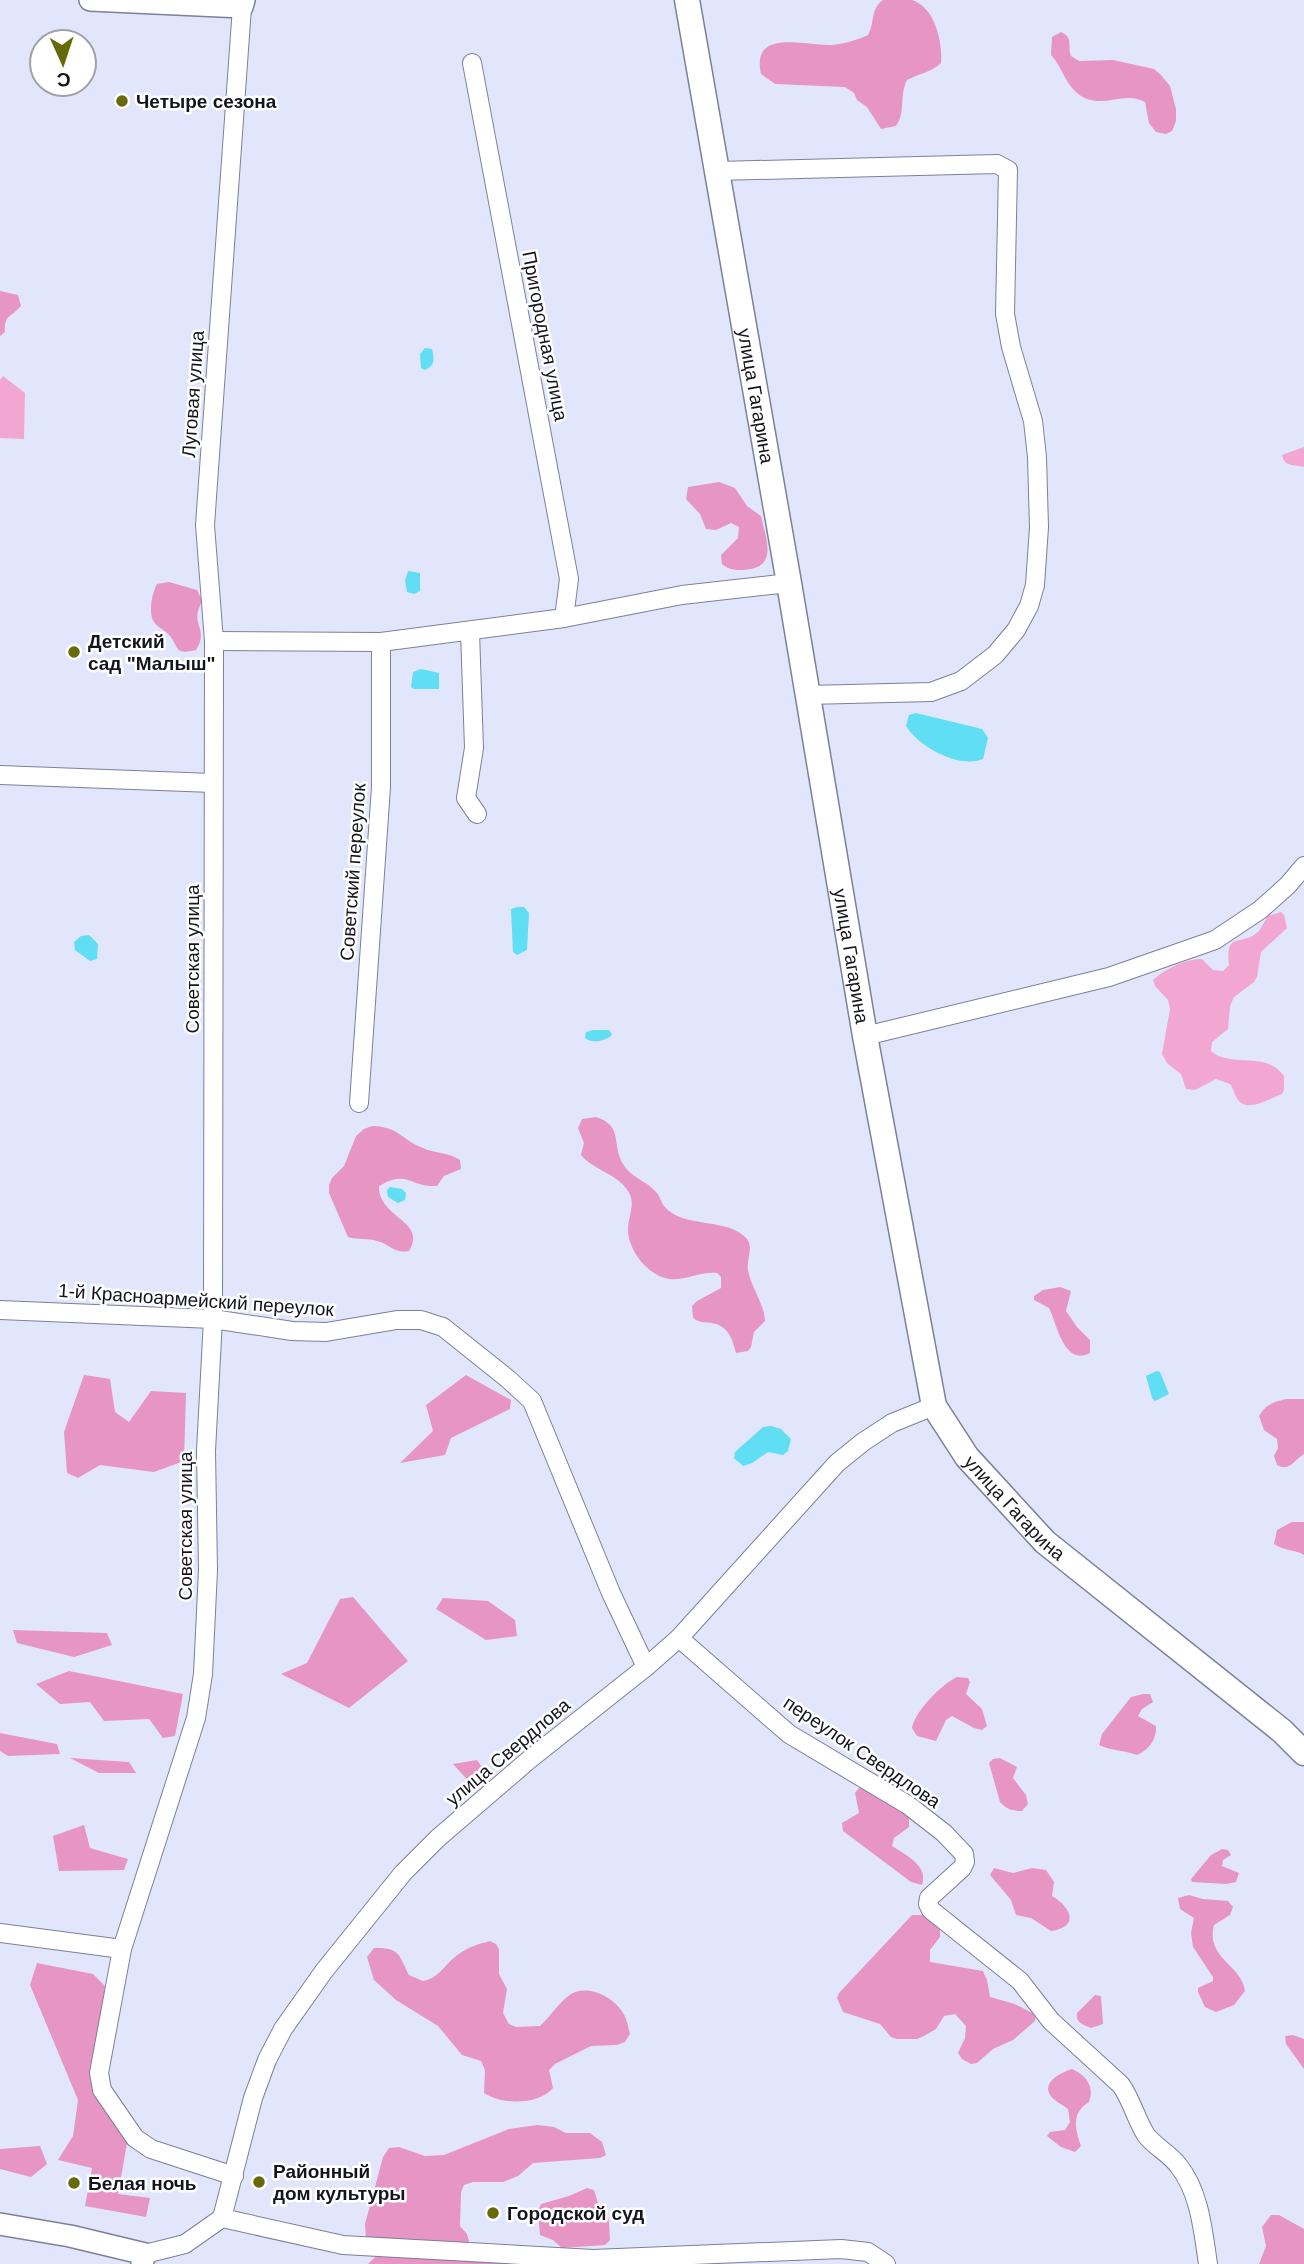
<svg xmlns="http://www.w3.org/2000/svg" width="1304" height="2264" font-family="Helvetica,sans-serif">
<style>
.green{fill:#f1a7d1}
.forest{fill:#e795c4}
.water{fill:#60def4}
.lines{fill:none;stroke-linecap:round;stroke-linejoin:round}
.minor-casing{stroke:#7c8098;stroke-width:20}
.tertiary-casing{stroke:#7c8098;stroke-width:24}
.secondary-casing{stroke:#7c8098;stroke-width:27}
.minor{stroke:#fff;stroke-width:18}
.tertiary{stroke:#fff;stroke-width:21}
.secondary{stroke:#fff;stroke-width:24}
.poi-dot{fill:#676a08;stroke:#fff;stroke-width:2.5}
.labels{text-anchor:middle;dominant-baseline:central;stroke-width:5;stroke-linejoin:round;paint-order:stroke}
.poi-label{font-size:19px;font-weight:bold;fill:#13141d;stroke:#fff;text-anchor:start}
.street-label{font-size:19px;fill:#13141d;stroke:#fff}
</style>
<rect width="100%" height="100%" fill="#e2e6fc"/>
<g class="green">
<polygon points="3,376 25,393 24,439 0,438 0,380"/>
<path d="M1304,447V467C1294,464 1285,468 1282,455Z"/>
<path d="M1281,912L1284,915L1287,928L1261,952L1257,977L1254,982L1234,997L1230,1006L1228,1029L1212,1042L1211,1051C1232,1069 1266,1050 1284,1076V1090L1282,1094C1270,1098 1248,1113 1238,1100C1234,1095 1234,1089 1230,1084L1216,1079L1195,1090L1186,1089L1181,1074L1167,1063L1162,1054L1170,1009L1168,1000L1155,986L1153,980C1165,969 1185,959 1202,959L1213,970L1223,971L1229,965C1225,929 1242,948 1259,931C1262,927 1265,920 1268,916Z"/>
</g>
<g class="forest">
<path d="M883,0C892,0 904,0 912,0C935,7 943,43 941,63C932,72 918,74 907,80C899,96 906,112 896,126L881,129L867,107L857,100L854,93L845,87L775,84L761,74C751,28 804,46 831,45C843,44 858,40 868,35C875,23 870,9 883,0Z"/>
<path d="M1061,32C1074,38 1067,45 1071,56L1079,61L1113,60L1154,69L1161,75L1170,86L1176,109V121L1172,131L1166,134L1156,132L1149,123L1145,102C1123,89 1099,113 1076,92C1064,81 1062,67 1051,55L1052,37Z"/>
<path d="M0,291L18,295L21,306C11,318 4,314 5,332L0,336Z"/>
<path d="M719,482L735,488L747,506L761,516C766,539 779,568 744,570C735,570 729,570 722,564L721,555L738,538L739,527L731,523L716,530L706,529L700,514L686,499L688,487Z"/>
<path d="M169,582L197,590L202,600C201,604 199,607 198,611C194,625 208,632 196,650C172,656 180,645 167,633C163,629 157,627 154,622C148,613 152,593 157,584Z"/>
<path d="M596,1117C624,1126 611,1144 623,1164C630,1177 647,1181 656,1192C660,1196 661,1202 664,1206C682,1229 729,1217 747,1239C754,1248 746,1260 748,1270C751,1288 764,1302 765,1321L754,1332L751,1347L748,1351L736,1353C733,1341 729,1328 716,1324C707,1321 704,1325 693,1318L692,1306L697,1301L721,1288V1277L717,1273C701,1271 685,1281 669,1279C648,1276 627,1249 628,1228C629,1214 636,1203 628,1191C618,1174 593,1170 581,1155L584,1143L578,1128L582,1119Z"/>
<path d="M372,1126C400,1127 400,1139 423,1148C436,1154 448,1152 460,1160L461,1169L444,1176L437,1186C409,1187 408,1169 379,1186C378,1218 428,1221 409,1251C394,1254 390,1244 377,1241C368,1238 358,1240 348,1237L329,1193V1185L332,1178L344,1166L356,1136L364,1129Z"/>
<path d="M1060,1287L1071,1291L1066,1311L1077,1327L1090,1340V1353C1064,1367 1057,1324 1049,1308L1034,1300V1296L1043,1290Z"/>
<polygon points="84,1375 110,1379 115,1412 129,1422 151,1391 186,1393 184,1461 154,1472 100,1465 78,1478 67,1473 64,1432"/>
<polygon points="466,1375 511,1400 510,1409 451,1438 445,1455 400,1463 433,1431 426,1405"/>
<path d="M1286,1399H1304V1454C1294,1460 1290,1472 1277,1465L1274,1456L1278,1448L1277,1439L1264,1430L1259,1416C1266,1404 1274,1402 1286,1399Z"/>
<path d="M1292,1522H1304V1555C1294,1549 1284,1551 1274,1544L1277,1530Z"/>
<polygon points="353,1597 408,1661 349,1708 281,1674 307,1663 340,1599"/>
<polygon points="443,1598 488,1601 515,1620 517,1636 486,1640 436,1609"/>
<polygon points="13,1630 107,1633 112,1645 74,1657 17,1643"/>
<polygon points="69,1671 183,1694 175,1736 163,1738 149,1719 104,1721 90,1702 60,1704 36,1684"/>
<path d="M957,1677L968,1678L970,1682L966,1694L982,1709L987,1726L982,1730L974,1728L952,1716L946,1720L936,1741L917,1736L912,1728C915,1711 942,1684 957,1677Z"/>
<path d="M1143,1694H1150L1153,1702L1142,1709L1138,1716L1156,1726C1157,1739 1149,1750 1137,1755C1124,1750 1112,1751 1099,1745L1102,1734L1131,1697Z"/>
<polygon points="0,1733 57,1744 60,1754 8,1756 0,1751"/>
<polygon points="70,1758 129,1762 136,1773 99,1773"/>
<path d="M1000,1758L1017,1767L1013,1778L1026,1795L1028,1804L1022,1811C1012,1811 1006,1809 1000,1802L989,1763L993,1759Z"/>
<polygon points="477,1760 488,1776 473,1786 453,1764"/>
<path d="M872,1786L909,1813V1827L894,1838L892,1846C906,1855 929,1866 922,1885L911,1882L843,1831L842,1823L859,1813L855,1793L860,1787Z"/>
<polygon points="84,1825 90,1848 128,1859 124,1870 59,1871 53,1836"/>
<polygon points="1222,1849 1228,1850 1231,1855 1223,1860 1222,1866 1239,1873 1236,1882 1226,1884 1192,1882 1191,1879 1211,1855"/>
<path d="M994,1868L1013,1873L1032,1868L1046,1870L1054,1882L1052,1896C1071,1907 1080,1927 1051,1931L1031,1918L1016,1915L1011,1900L990,1875Z"/>
<path d="M1189,1895L1203,1899L1228,1901L1233,1907L1230,1915L1214,1925C1205,1958 1242,1965 1245,1991L1234,2005L1216,2012L1205,2007L1198,1992V1988L1213,1981V1977L1193,1947L1191,1933L1194,1918L1180,1909L1178,1898Z"/>
<polygon points="912,1915 925,1915 940,1926 940,1937 930,1950 930,1962 983,1971 987,1980 990,1997 1015,2004 1036,2015 1035,2021 1013,2040 993,2049 977,2063 971,2064 962,2059 958,2053 965,2038 966,2026 955,2014 944,2016 936,2029 924,2036 917,2039 897,2039 891,2037 880,2024 843,2012 837,1998 839,1993"/>
<path d="M490,1941L496,1944L499,1949V1974L507,1989L503,2013L509,2024L516,2027L540,2026C551,2016 559,2002 571,1994C588,1984 614,1997 623,2013C627,2019 628,2027 630,2034L625,2042L617,2045L591,2046L555,2064L549,2070L553,2088C539,2105 502,2105 484,2093L485,2070L481,2061L462,2055L438,2026L396,2000L374,1980L367,1957L374,1948C400,1947 399,1955 409,1975L423,1981C439,1979 446,1962 459,1954C468,1947 479,1944 490,1941Z"/>
<polygon points="37,1963 93,1974 105,1986 91,2081 128,2138 118,2194 150,2198 146,2217 85,2206 92,2168 58,2160 73,2136 78,2100 30,1985"/>
<path d="M1095,1995L1101,1996L1103,2024L1091,2028C1083,2025 1075,2022 1077,2013Z"/>
<polygon points="1293,2035 1304,2039 1304,2069 1286,2044 1285,2036"/>
<path d="M1072,2069C1086,2075 1095,2087 1089,2102C1071,2113 1075,2128 1081,2146L1075,2152L1061,2147L1047,2136L1050,2132L1065,2130L1070,2122L1068,2109C1063,2105 1052,2100 1049,2093C1044,2080 1063,2072 1072,2069Z"/>
<polygon points="537,2125 554,2127 566,2133 590,2133 602,2142 606,2155 600,2158 533,2163 518,2176 503,2182 473,2182 464,2185 461,2192 460,2226 467,2234 469,2241 467,2244 366,2239 365,2224 383,2157 389,2148 399,2147 425,2156 444,2155 509,2129"/>
<polygon points="40,2146 47,2164 31,2177 0,2169 0,2149"/>
<path d="M587,2188L594,2190L598,2203C611,2210 609,2226 610,2240L605,2245L562,2248L553,2240L540,2235L538,2211L541,2204L569,2196Z"/>
<polygon points="1271,2215 1279,2215 1304,2229 1304,2264 1259,2264 1266,2246 1262,2227"/>
<polygon points="399,2255 515,2264 368,2264 376,2256"/>
</g>
<g class="water">
<path d="M425,348L432,349C434,359 436,365 425,370L421,368L420,354Z"/>
<polygon points="408,571 420,573 420,591 414,594 407,592 405,580"/>
<polygon points="421,669 439,673 439,689 414,689 411,687 413,672"/>
<path d="M916,713L982,729L988,738L983,759C959,769 919,747 906,726L909,715Z"/>
<polygon points="518,907 524,907 529,913 527,950 517,955 513,952 511,909"/>
<polygon points="89,935 98,944 97,959 90,961 75,950 74,942 81,936"/>
<path d="M593,1030H609L612,1035C606,1041 592,1044 585,1038L586,1032Z"/>
<polygon points="390,1187 402,1189 406,1193 405,1200 398,1203 388,1197 387,1190"/>
<polygon points="1157,1371 1160,1372 1169,1394 1155,1401 1152,1398 1146,1376"/>
<polygon points="771,1426 781,1429 791,1439 788,1451 783,1455 768,1452 752,1463 743,1466 734,1458 735,1452 763,1427"/>
</g>
<g class="lines">
<g class="minor-casing">
<g id="minor">
<polyline points="472,63 569,579 564,618"/>
<polyline points="718,171 997,164 1008,170 1005,314 1011,347 1033,421 1037,457 1039,527 1035,585 1029,606 1016,630 995,655 961,681 931,692 807,695"/>
<polyline points="470,632 474,748 466,798 477,814"/>
<polyline points="214,641 381,642 564,618 682,595 789,583"/>
<polyline points="0,775 213,783"/>
<polyline points="865,1036 1109,977 1215,940 1260,910 1288,885 1304,866"/>
<polyline points="359,1103 381,787 381,642"/>
<polyline points="0,1310 213,1319 292,1331 326,1332 397,1320 421,1320 443,1327 508,1379 532,1401 611,1593 646,1667"/>
<path d="M679,1638L789,1734L908,1805L944,1833L964,1854L965,1862L962,1868L929,1898L928,1904L931,1910L1020,1981L1051,2021L1121,2085C1132,2101 1136,2119 1146,2135C1155,2147 1169,2153 1178,2165C1200,2192 1203,2231 1208,2264"/>
<polyline points="0,1933 122,1949"/>
<polyline points="234,2176 151,2149 135,2138 102,2090 99,2073 122,1949 196,1718 203,1674 208,1570 206,1451 213,1319 214,641 205,525 242,7"/>
<polyline points="222,2218 253,2098 267,2060 283,2029 324,1971 403,1873 438,1838 530,1759 646,1667 679,1638 837,1463 863,1442 892,1423 934,1406"/>
<polyline points="145,2254 185,2244 222,2218 343,2245 593,2259 841,2249 868,2252 886,2264"/>
</g>
</g>
<g class="tertiary-casing">
<g id="tertiary">
<polyline points="90,0 242,7 244,0"/>
<polyline points="0,2224 70,2236 145,2254 142,2264"/>
</g>
</g>
<g class="secondary-casing">
<g id="secondary">
<path id="s1" d="M687,0L789,583L865,1036L934,1406L967,1457L1045,1542L1282,1731L1304,1753"/>
</g>
</g>
<use href="#minor" class="minor"/>
<use href="#tertiary" class="tertiary"/>
<use href="#secondary" class="secondary"/>
</g>
<g class="poi-dot">
<circle cx="122" cy="101" r="7"/>
<circle cx="74" cy="652" r="7"/>
<circle cx="259" cy="2182" r="7"/>
<circle cx="74" cy="2183" r="7"/>
<circle cx="493" cy="2213" r="7"/>
</g>
<g class="labels">
<g class="poi-label">
<text x="136" y="101">Четыре сезона</text>
<text x="88" y="641">Детский<tspan x="88" dy="22">сад "Малыш"</tspan></text>
<text x="273" y="2171">Районный<tspan x="273" dy="22">дом культуры</tspan></text>
<text x="88" y="2183">Белая ночь</text>
<text x="507" y="2213">Городской суд</text>
</g>
<g class="street-label">
<text transform="translate(545 336) rotate(79)">Пригородная улица</text>
<text transform="translate(193 394) rotate(-86)">Луговая улица</text>
<text stroke="none"><textPath href="#s1" startOffset="402">улица Гагарина</textPath></text>
<text transform="translate(353 872) rotate(-86)">Советский переулок</text>
<text stroke="none"><textPath href="#s1" startOffset="970">улица Гагарина</textPath></text>
<text transform="translate(192 959) rotate(-90)">Советская улица</text>
<text transform="translate(196 1300) rotate(4)">1-й Красноармейский переулок</text>
<text stroke="none"><textPath href="#s1" startOffset="1558">улица Гагарина</textPath></text>
<text transform="translate(185 1526) rotate(-90)">Советская улица</text>
<text transform="translate(508 1752) rotate(-40)">улица Свердлова</text>
<text transform="translate(862 1752) rotate(34)">переулок Свердлова</text>
</g>
</g>
<g transform="translate(63 63) rotate(177)"><circle r="33" fill="#ffffff" stroke="#a1a1a5" stroke-width="2"/>
<path d="M0-5L12 26L0 18L-12 26Z" fill="#676a08"/>
<text y="-10" font-size="19" font-weight="bold" text-anchor="middle" fill="#13141d">С</text>
</g>
</svg>
